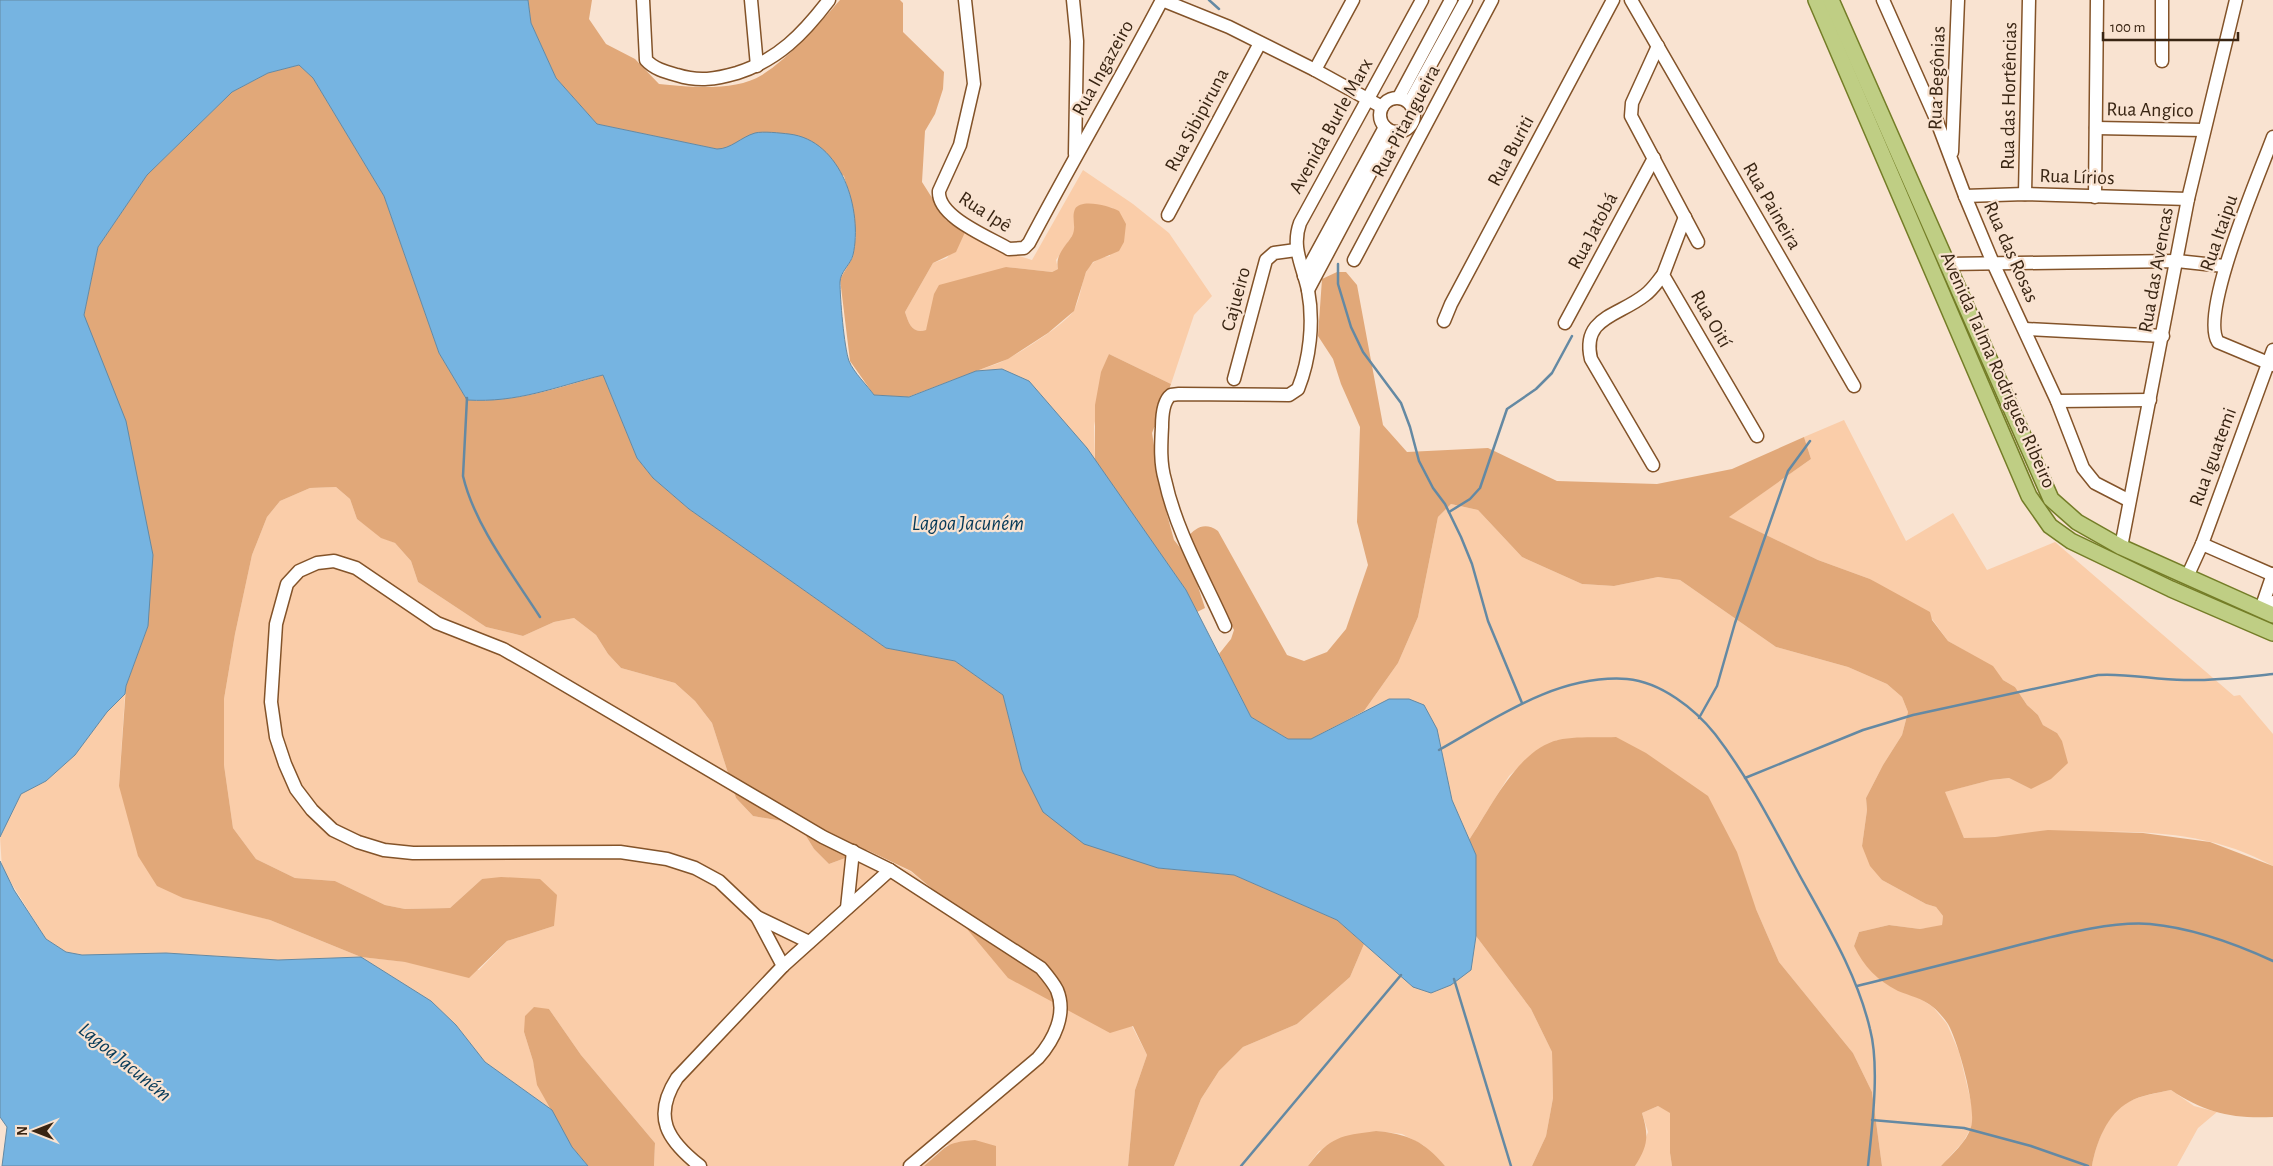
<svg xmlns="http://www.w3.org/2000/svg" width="2273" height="1166" font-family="'Alegreya Sans',sans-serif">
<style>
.green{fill:#facda9}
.forest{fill:#e1a879}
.water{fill:#76b4e1;stroke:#6489a3}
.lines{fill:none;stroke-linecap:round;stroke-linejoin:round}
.stream{stroke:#6489a3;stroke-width:2.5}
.minor-casing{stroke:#835329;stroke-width:15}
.major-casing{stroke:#747d27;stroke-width:18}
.minor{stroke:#fff;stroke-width:12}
.major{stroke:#bfce84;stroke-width:15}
.labels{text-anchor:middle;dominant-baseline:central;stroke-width:4.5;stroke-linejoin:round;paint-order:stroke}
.street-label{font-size:20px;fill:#392513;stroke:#f9e3d1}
.water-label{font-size:21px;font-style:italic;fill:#063a58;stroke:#f9e3d1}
</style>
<rect width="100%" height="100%" fill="#f9e3d1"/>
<g class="green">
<path d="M1083,170L1133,204L1169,233L1212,296L1194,315L1171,384L1109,354L1094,426L1095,460L1029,381L1002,369L976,371C987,367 999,364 1009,358C1023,351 1068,322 1074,310C1086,289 1078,260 1110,256L1113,208L1086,204L1078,206L1074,215V233L1056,260L1058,269L1052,272L1006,267L929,323L926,330C912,334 909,324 905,312L933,263L947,258L966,230L1016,255L1032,260Z"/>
<path d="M1844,420L1906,541L1953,513L1987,570L2055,542L2234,696L2240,695L2273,734V866C2181,814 2065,836 1964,838L1944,792L1991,780L2009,778L2031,789L2057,733L2043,725L2038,715L2027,705L2015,687L2003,680L1974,656L1948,641L1932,619L1870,579L1818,560L1728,517L1811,459L1804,437Z"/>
<polygon points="336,487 350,499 357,519 381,537 395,543 411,561 418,582 486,627 523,636 554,622 574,618 596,635 608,654 621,668 675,683 695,701 712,723 736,798 753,816 782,821 803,831 814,849 829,864 867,850 911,872 937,893 1132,1026 1147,1055 1135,1090 1128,1166 996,1166 996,1147 945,1145 924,1166 654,1166 655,1143 581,1055 549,1009 524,1032 533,1061 538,1085 552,1110 485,1062 456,1025 431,1001 361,957 278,960 166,953 82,955 66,952 46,939 2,868 0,837 21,794 46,781 75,755 107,712 125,694 119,786 231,909 270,920 361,957 479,970 507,941 554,926 482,879 450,908 405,909 385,905 335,881 295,878 256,859 233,828 224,765 224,699 235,634 252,555 267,517 280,501 310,488"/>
<polygon points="1451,504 1478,510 1522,557 1582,584 1614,586 1658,577 1680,580 1776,647 1848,667 1887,684 1902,697 1908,712 1902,735 1883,765 1866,798 1867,810 1862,846 1882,880 1926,904 1936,907 1943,916 1942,926 1920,929 1889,925 1859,932 1854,946 1899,991 1919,998 1933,1007 1947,1024 1959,1052 1974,1114 1971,1128 1963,1142 1941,1166 1882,1166 1872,1092 1853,1053 1779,962 1756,909 1557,740 1535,752 1509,776 1469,840 1452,800 1437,729 1389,699 1364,711 1398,663 1418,617 1438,517"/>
<polygon points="1476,936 1531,1009 1552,1052 1553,1098 1546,1136 1532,1166 1445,1166 1423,1145 1402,1134 1376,1131 1319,1151 1308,1166 1174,1166 1201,1099 1219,1071 1243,1047 1297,1024 1350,977 1364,944 1413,987 1471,970"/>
<path d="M2171,1090L2194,1106L2217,1112L2198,1128L2177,1166H2092C2096,1143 2107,1112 2130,1101C2143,1095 2157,1093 2171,1090Z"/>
<polygon points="1658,1106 1670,1112 1670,1153 1672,1166 1635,1166 1648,1132 1642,1113"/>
</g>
<g class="forest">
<path d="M528,0H592L589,19L606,44L635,59L659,84C689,87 735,92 762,75C789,58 819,24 840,0H900L903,3V32L944,72L943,89L935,114L925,131L922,182L946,220L966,230L956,252L933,263L905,312C909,324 912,334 926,330L934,294L939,285L1006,267L1052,272L1058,269C1055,255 1065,247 1072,236C1077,227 1071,218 1075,209C1081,198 1110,206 1119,211L1126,224L1124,242L1119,251L1093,262L1086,272L1074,311L1048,333L1008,359L908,397L874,395L850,361L840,279L853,257L856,235L850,197L844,176L770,134C745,132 736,149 717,149L597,124L556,78L531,23Z"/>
<path d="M299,65L313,78L384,196L439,353L467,400C516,403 557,388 603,375L637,458L653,478L689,509L886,648L955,661L1003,695L1022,770L1158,868L1234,875L1337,920L1364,944L1350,977L1297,1024L1243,1047L1219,1071L1201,1099L1174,1166H1128L1135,1090L1147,1055L1133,1026L1110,1033L1008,978L937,893L911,871L867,850L829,864L814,849L803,831L782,821L753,816L736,798L712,723L695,701L675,683L621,668L608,654L596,635L574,618L554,622L523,636L486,627L418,582L411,561L395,543L381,538L357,519L350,499L336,487L310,488L280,501L267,517L252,555L235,634L224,699V765L233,828L256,859L295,878L335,881L385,905L405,909L450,908L482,879L501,877L540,879L557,895L554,926L507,941L469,978L405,962L361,957L270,920L183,898L157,886L138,856L119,786L126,686L148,626L84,315L98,247L147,175L232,92L268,73Z"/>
<path d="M1337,272H1346L1357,285L1383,425L1407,452L1488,448L1557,481L1657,484L1732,469L1804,437L1811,459L1729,517L1818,560L1870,579L1930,612L1932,620L1948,641L1993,666L2003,680L2015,687L2027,705L2038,715L2043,725L2057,733L2062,741L2068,763L2051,779L2031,789L2009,778L1991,780L1945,792L1964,838L1995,837L2048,830L2143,833L2210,842L2273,866V1117C2233,1119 2205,1113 2171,1090C2157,1093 2141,1095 2129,1102C2107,1114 2096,1143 2092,1166H1941C1951,1155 1967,1142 1971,1127C1977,1109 1958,1041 1948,1024C1944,1018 1938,1011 1933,1007C1922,998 1910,996 1898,991C1877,980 1864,967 1854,946L1859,932L1889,925L1920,929L1942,925L1943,916L1936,907L1926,904L1882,880L1870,866L1862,846L1867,810L1866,798L1883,765L1902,735L1908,712L1902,697L1887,684L1848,667L1776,647L1680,580L1658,577L1614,586L1582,584L1522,557L1478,510L1451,504L1438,517L1418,617L1398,663L1364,711L1311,739H1288L1251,717L1219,654L1231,639L1234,630L1187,538C1196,527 1205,522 1218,531L1287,655L1304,661L1327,652L1346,629L1368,565L1357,522L1360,427L1341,384L1333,359L1318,336L1322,279Z"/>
<polygon points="1109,354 1171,384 1152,433 1162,496 1174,540 1189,559 1205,608 1197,612 1186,590 1095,460 1095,405 1101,372"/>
<path d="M1616,737L1646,753L1708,796L1737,852L1756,909L1779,962L1853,1053L1872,1092L1882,1166H1672L1670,1153V1113L1658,1106L1642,1113C1649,1136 1648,1146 1635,1166H1532L1546,1136L1553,1098L1552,1052L1531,1009L1476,936V855L1469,840C1491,808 1517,750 1558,740C1576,736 1598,738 1616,737Z"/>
<polygon points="534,1007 549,1009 581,1055 655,1143 654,1166 588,1166 572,1147 537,1085 533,1061 524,1032 525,1016"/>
<path d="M1376,1131C1408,1134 1424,1141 1445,1166H1308C1331,1136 1340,1136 1376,1131Z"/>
<path d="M975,1140L996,1146V1166H924C946,1148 944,1142 975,1140Z"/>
</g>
<g class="water">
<path d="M0,0H528L531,23L556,78L597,124L717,149C731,149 741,137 755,133C763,131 780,133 789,134C842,140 863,211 853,255C851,264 840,272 840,282C840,298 844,347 849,361C854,373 867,385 874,395L909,397L976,371L1002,369L1029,381L1087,448L1186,590L1251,717L1288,739H1311L1389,699H1409L1424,705L1437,729L1452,800L1476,855V936L1471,970L1451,985L1431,993L1413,987L1337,920L1234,875L1158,868L1084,844L1043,812L1022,770L1003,695L955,661L886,648L689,509L653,478L637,458L603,375C555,387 518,403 467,400L439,353L384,196L313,78L299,65L268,73L232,92L147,175L98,247L84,315L126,421L153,555L148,626L126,686L125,694L107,712L75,755L46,781L21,794L0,837Z"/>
<polygon points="0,861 14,890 46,939 66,952 82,955 166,953 278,960 361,957 431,1001 456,1025 485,1062 552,1110 572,1147 588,1166 2,1166 7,1127 0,1117"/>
</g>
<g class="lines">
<g class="stream">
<polyline points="1209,0 1219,9"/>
<polyline points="1338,264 1338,284 1351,327 1363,352 1401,403 1410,427 1419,461 1433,488 1445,504 1461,537 1472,564 1488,621 1522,703"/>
<path d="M467,398L463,476C474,524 513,575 540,617"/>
<polyline points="1449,512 1470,499 1480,488 1507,409 1536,389 1552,373 1572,336"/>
<polyline points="1699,718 1717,686 1735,623 1788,471 1810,441"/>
<path d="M1439,750C1496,718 1558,674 1627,679C1661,682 1695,709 1715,734C1749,778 1774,828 1800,876C1827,925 1857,974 1870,1029C1880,1067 1872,1127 1868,1166"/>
<path d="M1745,778L1863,730L1913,715L2098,675C2127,673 2155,680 2184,680C2214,681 2243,677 2273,674"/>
<polyline points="1454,979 1511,1166"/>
<path d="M1857,986C1909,973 1962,960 2015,946C2056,936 2108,921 2150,924C2193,928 2234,943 2273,961"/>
<polyline points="1872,1120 1964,1128 2031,1146 2088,1166"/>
<polyline points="1241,1166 1401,975"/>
</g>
<g class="minor-casing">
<g id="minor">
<path d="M643,0L646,60C654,69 666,72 677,75C699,82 716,79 737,73C778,60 803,34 829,0"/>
<polyline points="751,0 757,66"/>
<path d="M965,0L974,84L960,145L939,191C937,217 989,237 1009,249L1024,248L1029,243C1072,161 1119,82 1162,0"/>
<polyline points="1073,0 1077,41 1075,154"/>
<polyline points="1162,0 1229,27 1315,70 1382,107"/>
<polyline points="1631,0 1854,386"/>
<polyline points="1883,0 1936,119 1965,196 1993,263 2057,401 2083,468 2095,483 2128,500"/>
<polyline points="1658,46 1632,103 1631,116 1698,242"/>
<polyline points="2162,61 2162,0"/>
<polyline points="1315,70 1353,0"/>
<polyline points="1399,97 1451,0"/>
<circle cx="1397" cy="115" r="17"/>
<polyline points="1410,102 1466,0"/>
<polyline points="2096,128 2204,130"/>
<path d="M2273,137C2260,173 2199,313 2218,342L2273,365"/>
<polyline points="1952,152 1958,0"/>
<polyline points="2025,194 2029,0"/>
<polyline points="1965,196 2025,194 2188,199"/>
<polyline points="2095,197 2097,0"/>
<polyline points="1168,215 1260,43"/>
<polyline points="1685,217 1663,275 1757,436"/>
<polyline points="1354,260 1492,0"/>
<polyline points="1946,264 2177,261 2224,266"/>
<polyline points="1304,276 1385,127"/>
<polyline points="1308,290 1392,132"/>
<polyline points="1444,321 1451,304 1613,0"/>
<polyline points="1565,323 1654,158"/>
<polyline points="2025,329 2163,336"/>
<polyline points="1234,379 1266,260 1274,253 1296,250"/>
<polyline points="2057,401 2150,400"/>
<path d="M1653,465L1591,359C1581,317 1619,316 1645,295C1652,290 1657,282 1663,275"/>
<polyline points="2202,544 2273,575"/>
<polyline points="2121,547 2188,199 2236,0"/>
<polyline points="2187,577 2202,544 2273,350"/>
<polyline points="2261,609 2273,574"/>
<polyline points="2269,612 2273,602"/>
<path d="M1225,626C1204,579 1176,531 1165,480C1160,463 1161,445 1162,427C1162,417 1163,401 1171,395L1179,394L1289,395L1298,389C1310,359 1314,322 1308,290C1303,266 1291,248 1300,223L1422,0"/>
<polyline points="847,908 853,851"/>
<polyline points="757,917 809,942"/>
<path d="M783,966L757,917L719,881L695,868L667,859L620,852L413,853L384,850L358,842L333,830L312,810L296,789L285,764L276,737L271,702L276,624L287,584L299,571L317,563L334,561L356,568L437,623L503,649L531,665L823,837L890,870L1041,968C1046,974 1053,982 1057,990C1067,1014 1054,1040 1038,1058L910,1166"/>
<path d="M700,1166C667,1140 652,1117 677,1078L783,966L890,870"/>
</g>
</g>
<g class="major-casing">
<g id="major">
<polyline points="1816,0 2029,496 2050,526 2071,541 2171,589 2273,633"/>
<polyline points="1831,0 2051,499 2077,522 2121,547 2273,615"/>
</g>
</g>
<use href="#minor" class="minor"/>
<use href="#major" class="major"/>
</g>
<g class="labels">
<g class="street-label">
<text transform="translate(1103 68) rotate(-61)">Rua Ingazeiro</text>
<text transform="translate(1937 78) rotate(-88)">Rua Begônias</text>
<text transform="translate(2009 96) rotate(-89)">Rua das Hortências</text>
<text transform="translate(2150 110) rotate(1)">Rua Angico</text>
<text transform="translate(1197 120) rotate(-62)">Rua Sibipiruna</text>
<text transform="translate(1406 121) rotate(-62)">Rua Pitangueira</text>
<text transform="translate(1331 126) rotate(-61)">Avenida Burle Marx</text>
<text transform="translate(1511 151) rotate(-62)">Rua Buriti</text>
<text transform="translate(2077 177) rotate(2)">Rua Lírios</text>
<text transform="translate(1772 206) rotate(60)">Rua Paineira</text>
<text transform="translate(985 212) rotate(33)">Rua Ipê</text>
<text transform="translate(1593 231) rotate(-62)">Rua Jatobá</text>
<text transform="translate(2219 233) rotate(-71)">Rua Itaipu</text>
<text transform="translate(2011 252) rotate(66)">Rua das Rosas</text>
<text transform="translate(2156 270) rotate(-80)">Rua das Avencas</text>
<text transform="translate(1236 299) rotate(-75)">Cajueiro</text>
<text transform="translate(1711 319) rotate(60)">Rua Oití</text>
<text transform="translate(1998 370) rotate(66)">Avenida Talma Rodrigues Ribeiro</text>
<text transform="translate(2213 457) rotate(-70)">Rua Iguatemi</text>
</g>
<g class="water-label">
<text x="968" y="523">Lagoa Jacuném</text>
<text transform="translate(125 1062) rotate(39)">Lagoa Jacuném</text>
</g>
</g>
<g transform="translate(35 1131) rotate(270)" stroke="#f9e3d1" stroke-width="4" paint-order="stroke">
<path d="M0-4L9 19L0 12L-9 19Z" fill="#392513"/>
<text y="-8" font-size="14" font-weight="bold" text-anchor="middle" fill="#392513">N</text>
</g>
<path d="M2103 32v8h135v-8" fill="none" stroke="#392513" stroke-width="2.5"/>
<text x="2110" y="32" font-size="15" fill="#392513" stroke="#f9e3d1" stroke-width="4" paint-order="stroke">100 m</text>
</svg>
